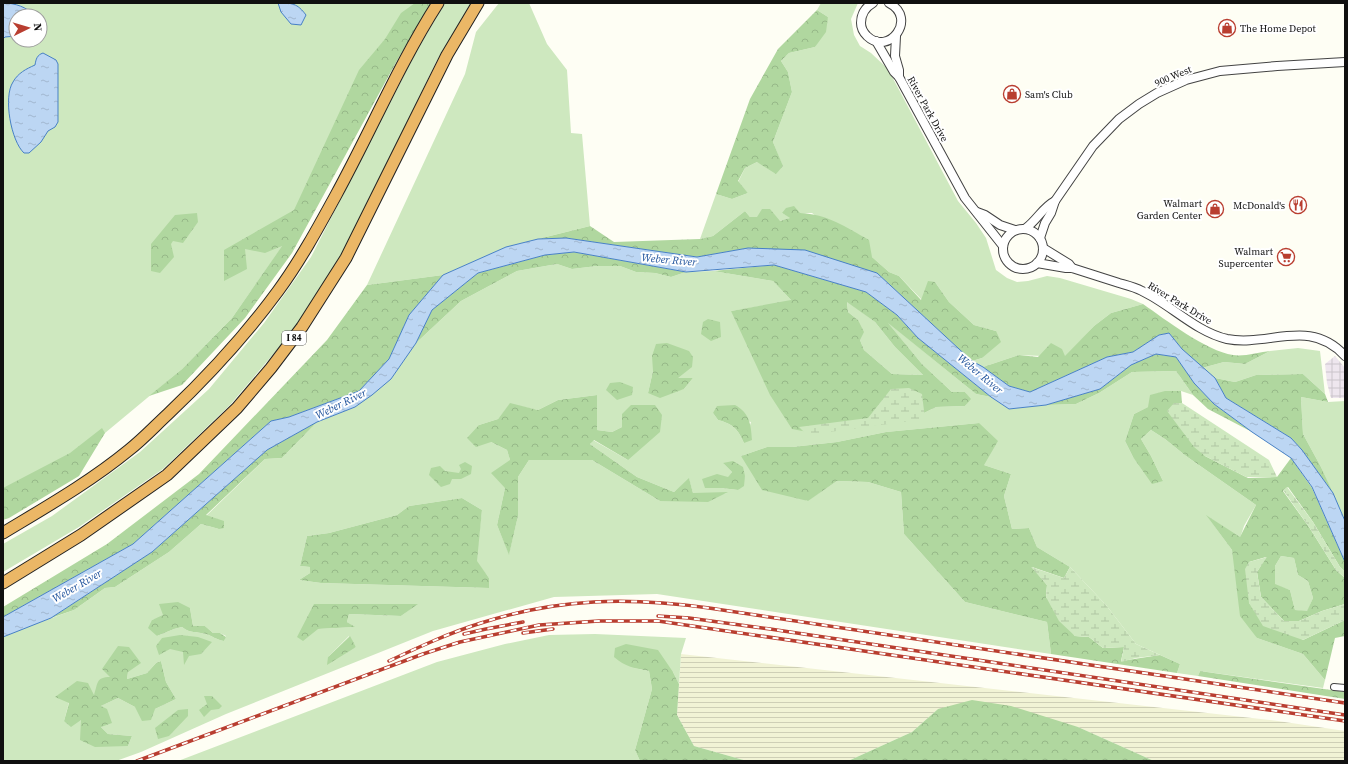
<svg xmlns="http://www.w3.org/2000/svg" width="1348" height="764" font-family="'Source Serif 4',serif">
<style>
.industrial{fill:url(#industrial-grid)}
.farmland{fill:url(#farmland-rules)}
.grass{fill:#cee8bf;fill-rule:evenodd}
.forest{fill:url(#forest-crowns);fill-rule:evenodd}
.wetland{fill:url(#wetland-marsh)}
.water{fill:url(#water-ripples);stroke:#4780c5}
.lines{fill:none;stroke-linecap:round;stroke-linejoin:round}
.minor-casing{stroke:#434343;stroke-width:8}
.tertiary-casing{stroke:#434343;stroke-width:10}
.motorway-casing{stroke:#212121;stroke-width:13}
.minor{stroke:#fff;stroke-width:6}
.tertiary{stroke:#fff;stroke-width:8}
.motorway{stroke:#ebb766;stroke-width:11}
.rail-casing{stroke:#b93e30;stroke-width:3.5}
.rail{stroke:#fff;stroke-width:2;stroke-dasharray:6;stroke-linecap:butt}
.labels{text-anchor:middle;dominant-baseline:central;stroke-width:4;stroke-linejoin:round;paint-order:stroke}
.shield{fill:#fff;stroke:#585858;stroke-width:1}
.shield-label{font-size:9px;font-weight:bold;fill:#101010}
.poi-label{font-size:10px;fill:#101010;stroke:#fff;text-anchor:end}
.street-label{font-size:10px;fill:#101010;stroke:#fff}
.water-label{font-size:11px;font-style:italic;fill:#20539c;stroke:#fff}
</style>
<defs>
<pattern id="industrial-grid" width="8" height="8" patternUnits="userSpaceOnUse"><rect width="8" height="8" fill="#eee6ee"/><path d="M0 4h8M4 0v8" fill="none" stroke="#cbc4cb"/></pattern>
<pattern id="farmland-rules" width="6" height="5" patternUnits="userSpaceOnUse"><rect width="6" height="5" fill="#f1f3d5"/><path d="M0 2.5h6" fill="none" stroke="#cecfb6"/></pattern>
<pattern id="forest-crowns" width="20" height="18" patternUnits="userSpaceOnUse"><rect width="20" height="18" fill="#b0d79f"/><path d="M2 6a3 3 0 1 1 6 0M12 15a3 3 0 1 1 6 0" fill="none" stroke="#96b888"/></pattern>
<pattern id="wetland-marsh" width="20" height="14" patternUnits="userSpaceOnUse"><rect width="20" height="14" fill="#cee8bf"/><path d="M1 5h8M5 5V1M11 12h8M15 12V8" fill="none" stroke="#b0c6a3"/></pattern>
<pattern id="water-ripples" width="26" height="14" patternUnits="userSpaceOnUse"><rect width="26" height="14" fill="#bcd6f3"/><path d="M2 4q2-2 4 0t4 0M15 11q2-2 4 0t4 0" fill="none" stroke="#a1b7cf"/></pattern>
</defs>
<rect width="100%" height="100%" fill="#fefef4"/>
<polygon class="industrial" points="1335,356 1345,368 1345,398 1331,398 1327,383 1325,364"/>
<polygon class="farmland" points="681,654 1278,721 1345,731 1345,761 1154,761 1078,727 938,709 912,732 848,761 747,761 694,746 677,715"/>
<g class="grass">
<path d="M3,3H422L283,245L232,318L182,369L105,433L23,492L3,503ZM16,16H40V40H16Z"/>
<polygon points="445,3 471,3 436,62 344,253 298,325 230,405 163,469 79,527 3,572 3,544 52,516 140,452 209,389 264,323 311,257 416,52"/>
<polygon points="499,3 529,3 547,44 567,70 571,133 582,134 590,226 506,247 443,275 367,285 465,74 476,32"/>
<polygon points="821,3 858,3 851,19 854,35 860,46 871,53 888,69 958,201 976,223 986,238 996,270 1007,278 1017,282 1028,281 1047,276 1060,278 1131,299 1143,304 1111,313 1094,326 1065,357 1019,355 983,367 972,361 982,358 996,331 974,325 949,302 935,282 922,300 899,276 889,272 872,257 812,213 782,213 791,218 780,221 757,217 750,217 745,211 713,236 700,239 716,194 732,199 748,193 738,182 745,168 757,162 783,167 773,142 792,92 788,72 781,61 789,53 815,47 828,17 817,10"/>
<path d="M557,264L572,269L597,266H620L636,272L655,273L671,277L686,272L713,271L773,281L792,301L731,311L924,413L936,407L965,406L970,399L965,392H952L922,364L886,321L976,394L991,397L1009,409L1046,405L1076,404L1099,393L1132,372L1176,371L1193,395L1181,391L1134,414L1125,441L1133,457L1163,481L1151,456L1141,439L1151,430L1165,439L1186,456L1256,505L1244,526L1240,538L1207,516L1232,550L1257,638L1303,654L1325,680L1323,688L1200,671L1198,676L1177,673L1180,664L1136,644L1106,605L1070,567L1037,547L1029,528L1012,529L1004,496L1011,474L984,465L979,423L886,432L837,442L792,447H767L741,456L807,501L837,481L868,482L901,492L904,534L965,602L1047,622L1051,654L657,594L554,597L433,631L226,714L141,752L116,761H3V637L5,635L74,610L105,588L115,587L169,552L201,524L219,529L206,516L265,459L282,458L317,422L355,407L391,379L416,343L461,301L517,271ZM653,371L677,378H693L684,389L648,393ZM597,395V430L612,432L622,427L628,460L593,440L590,444L637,477L674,492L689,479L693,493H727L660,501L592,460H529L518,477V516L509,554L497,525L505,488L510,460L507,450L491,442L479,425L498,419L510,404L538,410L558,400ZM713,413L751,422L744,443C738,429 733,424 718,420ZM723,463L745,476L738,490L721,488L732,472ZM462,498L482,510L476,561L489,578V588L321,583L299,580L310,573L311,567L300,566L307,536L329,533L397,515L409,506ZM314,604H417L401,616L349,614L347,622L354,627L318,629ZM190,608L193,626H205L213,633H220L226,636L224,641C217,640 212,636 206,634C196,631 191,634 182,627L174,629L157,636L152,620ZM349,636L356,647L328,657ZM161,661L166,682L176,699L155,709L135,707L118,698L101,706V727L108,734L132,736L128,746L82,720L64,721L69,702L56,696L94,695L110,678L128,672L127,679L147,673L156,663Z"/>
<polygon points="847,301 875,322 895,347 923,375 892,374 864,350 860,340 858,320 848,312"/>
<polygon points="1298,348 1320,351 1325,394 1303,374 1256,375 1235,382 1215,378 1202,368 1224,362 1245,364 1270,351"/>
<polygon points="1301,397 1328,402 1345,401 1345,521 1321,467 1303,434"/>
<polygon points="1281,556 1294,558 1298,575 1308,581 1313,598 1307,612 1295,610 1290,590 1275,585 1275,566"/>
<polygon points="595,634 686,638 681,654 679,684 673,672 634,668 649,671 652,689 635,750 640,761 178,761 437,662 505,644 549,635"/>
</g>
<g class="forest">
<polygon points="415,3 431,3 399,57 292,253 245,318 182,385 149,396 182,369 232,318 282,246 265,253 245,249 247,269 224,281 224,250 294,210 359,70 385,39 401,13"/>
<polygon points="817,10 828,17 826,32 815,47 789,53 781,61 788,72 792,92 773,142 783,166 776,174 757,162 745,168 738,181 748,193 732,199 716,194 750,99 778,49"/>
<path d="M794,206L800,213C827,214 846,227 869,240L872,257L889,272L899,276L921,300L928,281L935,282L949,302L974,325L996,331L1001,342L982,358L972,361L877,273L748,248L697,257L566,238L538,239L590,226L614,242L700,239L713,236L745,211L750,217H757L762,209H770L780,221L790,218L782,213L786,208Z"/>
<polygon points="197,213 198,222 183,243 173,241 171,244 174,257 160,273 151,271 151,244 175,215"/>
<polygon points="574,252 686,272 671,277 655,273 636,272 620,266 597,266 572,269 557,264 517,271 461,301 416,343 432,310 478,273 545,255"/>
<path d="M774,265L866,292L897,315L918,338L991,397L976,394L888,323L922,364L952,392H965L971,399L965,406L936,407L924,413L877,425L813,433L792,429L770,395L731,311L791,300L773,281L713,271ZM847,302L875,322L895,347L923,375L892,374L864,350L860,340L864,332L858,320L848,312Z"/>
<polygon points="443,275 409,315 389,359 359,391 289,417 271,421 133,544 3,617 3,607 107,544 199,474 327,340 367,285"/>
<path d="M1143,304C1166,320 1206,351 1233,355C1243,357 1260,352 1270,351L1245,364L1224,362L1202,368L1182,349L1169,333L1159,335L1133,352L1107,357L1030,392L1009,386L983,367L1019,355L1038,357L1051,343L1062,349L1065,356L1094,326L1111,313Z"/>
<polygon points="708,319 720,322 721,337 711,341 701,334 703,322"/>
<polygon points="667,343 689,351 693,357 692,367 678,378 693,378 684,389 660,398 648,393 653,371 652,356 656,344"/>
<polygon points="1156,354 1176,357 1194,383 1214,404 1252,432 1208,409 1193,395 1176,371 1132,372 1099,393 1076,404 1046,405 1100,389 1131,365"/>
<polygon points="1303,374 1325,394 1328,402 1301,397 1303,434 1321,467 1333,493 1302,450 1291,438 1226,398 1215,378 1235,382 1256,375"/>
<polygon points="620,382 633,387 632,395 617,400 606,390 610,383"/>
<path d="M1165,391H1181L1182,403H1174L1205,456L1248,478L1277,477L1291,458L1312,488L1345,562V572L1340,567L1313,522L1288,487L1283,491L1309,527L1336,570L1345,578V604L1322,611L1299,621H1284L1261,597L1257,572L1266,557L1249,562V603L1303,640L1345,620V636L1335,638L1325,680L1303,654L1257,638L1240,616L1232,550L1206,515L1240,537L1256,505L1186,456L1165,439L1151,430L1141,439L1151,456L1163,481L1152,484L1133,457L1125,441L1134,414L1148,407L1150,395ZM1281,556L1294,558L1298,575L1308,581L1313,598L1307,611L1295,610L1290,590L1275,584V566Z"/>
<polygon points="597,395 597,430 612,432 622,427 622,414 631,405 655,405 662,415 660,432 628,460 594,440 590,444 637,477 674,492 689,478 693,493 728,492 708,502 660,501 592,460 529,460 518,477 518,516 509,555 497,525 505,488 491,473 510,460 507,450 491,442 476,447 467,438 479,425 498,419 510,403 538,410 558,400"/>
<path d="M735,405C750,413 751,425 752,440L744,443C738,429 733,424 718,420L713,413L717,406Z"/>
<polygon points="317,422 282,458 265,459 206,515 224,521 224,528 219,529 201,524 169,552 115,587 105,588 74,610 51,618 152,552 267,450"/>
<polygon points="979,423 998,441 984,465 1011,474 1004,496 1012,529 1029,528 1037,547 1070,567 1064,578 1032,567 1047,585 1046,597 1075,636 1089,637 1103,648 1124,647 1121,661 1160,655 1180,664 1177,673 1051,654 1047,622 965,602 904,534 901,492 868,482 837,481 808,501 762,490 741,456 767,447 792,447 837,442 886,432"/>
<polygon points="102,428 105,433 79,476 9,518 3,520 3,488 70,453"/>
<polygon points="733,461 743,467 745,476 744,486 738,490 721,488 705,488 702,479 717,474 728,477 732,472 723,463"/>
<polygon points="465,462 472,466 471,474 461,479 452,479 450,484 441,487 429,475 431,468 440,466 445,471 459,473 461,469 459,465"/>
<polygon points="462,498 482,510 477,561 489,578 489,588 321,583 299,580 310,573 310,567 300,566 307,536 329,533 397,515 409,506"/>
<path d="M178,602L190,608L193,626H205L213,633H220L226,637L224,641C217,640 212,636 206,634C196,631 191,634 182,627L174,629L157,636L148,628L152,620L163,615L159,604Z"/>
<polygon points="314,604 418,604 401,616 349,614 347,622 355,627 318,629 303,641 297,637"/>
<polygon points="180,635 198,637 212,642 201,654 189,656 184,665 183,652 170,649 159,655 156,646 162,638"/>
<polygon points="350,636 356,647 327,665 328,657"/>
<path d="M626,644L658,650L673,672L679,684L677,715L694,746L747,761H640L635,750L652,689L649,671C635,668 625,667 614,657L615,648Z"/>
<path d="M118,646L129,647L141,663L128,672L127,679L147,673L156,663L161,661L166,682L176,699L155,709L151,720L142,721L135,707L118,698L101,706L107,709L112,723L101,727L108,734L132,736L128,746L95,747L80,740L81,720L71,727L64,721L69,703L55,697L77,681L88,683L94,695C98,683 96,677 110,677L102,669Z"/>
<polygon points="1200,671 1345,692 1345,699 1198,676"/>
<polygon points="204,696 212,696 222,706 219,709 211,710 204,717 199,710 207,704"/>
<polygon points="972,700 1011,706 1078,727 1154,761 848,761 912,732 938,709"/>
<polygon points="188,709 188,716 169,736 158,739 155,728 178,710"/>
</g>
<g class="wetland">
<polygon points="909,388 922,394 925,419 807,435 799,427 868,418 891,389"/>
<polygon points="1174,403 1182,403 1269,460 1277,477 1246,477 1205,456 1194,447 1167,411"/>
<polygon points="1287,487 1313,522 1340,567 1345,572 1345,578 1336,570 1309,527 1283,490"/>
<polygon points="1267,557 1257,572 1261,597 1284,621 1299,621 1322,611 1345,604 1345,620 1303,640 1263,626 1249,603 1245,569 1249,562"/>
<polygon points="1031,567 1064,578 1070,567 1106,605 1136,644 1160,655 1136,658 1121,662 1124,647 1103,648 1089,637 1075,636 1059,621 1046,597 1047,585"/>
</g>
<g class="water">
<path d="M3,3C15,3 27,7 35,16H16V36L5,37L3,39Z"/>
<path d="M278,3C292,3 297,3 306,15L301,25L291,24L281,12Z"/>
<path d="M43,53L56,60L58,64V122L55,127L48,131L41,142L29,153H24C11,141 3,97 13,82C18,73 26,69 35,65C36,59 37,55 43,53Z"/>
<polygon points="566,238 697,257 748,248 805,250 877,273 972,361 983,367 1009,386 1030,392 1107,357 1133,352 1159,335 1169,333 1182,349 1215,378 1226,398 1291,438 1302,450 1333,493 1345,521 1345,562 1312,487 1291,458 1252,432 1214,404 1194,383 1176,357 1156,354 1131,365 1100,389 1046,405 1009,409 991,397 918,338 897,315 866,292 774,265 686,272 574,252 545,255 478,273 432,310 416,343 391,379 372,395 355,407 317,422 267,450 152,552 51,618 3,637 3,617 133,544 271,421 289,417 359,391 389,359 409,315 443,275 506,247 538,239"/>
</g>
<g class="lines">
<g class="minor-casing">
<polyline id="minor" points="1334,687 1345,688"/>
</g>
<g class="tertiary-casing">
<g id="tertiary">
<path d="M873,3C866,7 861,14 861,23C861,28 864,33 867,36C889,57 918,18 889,3"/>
<polyline points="896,36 895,56 899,70 899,77"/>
<polyline points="876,41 894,72 899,77 965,198 1003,246"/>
<polyline points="977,212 985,215 1000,225 1015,230"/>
<path d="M1026,228C1037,220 1043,207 1055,201"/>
<circle cx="1023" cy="249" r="20"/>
<polyline points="1040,238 1045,223 1051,213 1055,201 1093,146 1119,119 1139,104 1157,93 1186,80 1220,71 1277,66 1345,62"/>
<polyline points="1043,248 1069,264 1072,268"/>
<path d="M1037,263L1066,268H1072C1088,273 1103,278 1119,283C1126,285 1135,287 1142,291C1170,304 1196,332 1227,339C1269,347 1310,317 1345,356"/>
</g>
</g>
<g class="motorway-casing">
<g id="motorway">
<path d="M3,533C46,507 90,482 129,450C143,439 155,426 168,414C208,376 245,336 278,291C300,261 318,228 336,195C371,131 399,64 438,3"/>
<polyline points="3,583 81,535 167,475 237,408 271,368 302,327 346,258 447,55 478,3"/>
</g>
</g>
<use href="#minor" class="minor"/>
<use href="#tertiary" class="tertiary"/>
<use href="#motorway" class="motorway"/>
<g class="rail-casing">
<g id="rail">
<polyline points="658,616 689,618 770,629 1345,715"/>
<polyline points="523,633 553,629"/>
<polyline points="464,634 486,629 523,622"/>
<path d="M389,661C419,647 449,633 481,623C559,598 628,597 709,608L1345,703"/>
<polyline points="137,761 423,654 460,642 539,625 599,621 658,621 1345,721"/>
</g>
</g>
<use href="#rail" class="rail"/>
</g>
<defs>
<g id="shop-ring" transform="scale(0.9)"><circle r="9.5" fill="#fff" stroke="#b93e30" stroke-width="1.5"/><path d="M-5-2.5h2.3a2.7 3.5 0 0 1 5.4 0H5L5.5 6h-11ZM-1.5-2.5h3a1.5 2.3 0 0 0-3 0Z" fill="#b93e30"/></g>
<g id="restaurant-ring" transform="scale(0.9)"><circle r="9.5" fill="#fff" stroke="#b93e30" stroke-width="1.5"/><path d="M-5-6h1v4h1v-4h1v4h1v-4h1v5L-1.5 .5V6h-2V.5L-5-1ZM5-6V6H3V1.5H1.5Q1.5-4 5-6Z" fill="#b93e30"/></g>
<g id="supermarket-ring" transform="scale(0.9)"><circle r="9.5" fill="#fff" stroke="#b93e30" stroke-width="1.5"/><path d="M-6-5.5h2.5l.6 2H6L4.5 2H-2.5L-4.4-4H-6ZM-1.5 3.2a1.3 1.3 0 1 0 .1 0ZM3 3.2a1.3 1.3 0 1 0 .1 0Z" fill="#b93e30"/></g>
</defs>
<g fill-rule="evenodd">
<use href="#shop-ring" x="1227" y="28"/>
<use href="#shop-ring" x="1012" y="94"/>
<use href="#restaurant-ring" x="1298" y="205"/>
<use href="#shop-ring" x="1215" y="209"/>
<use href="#supermarket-ring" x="1286" y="257"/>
</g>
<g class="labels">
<rect class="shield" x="282" y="331" width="24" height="14" rx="3"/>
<g class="shield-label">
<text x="294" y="338">I 84</text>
</g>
<g class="poi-label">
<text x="1240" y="28" text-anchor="start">The Home Depot</text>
<text x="1025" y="94" text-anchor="start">Sam's Club</text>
<text x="1202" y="203">Walmart<tspan x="1202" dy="12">Garden Center</tspan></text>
<text x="1285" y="205">McDonald's</text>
<text x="1273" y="251">Walmart<tspan x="1273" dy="12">Supercenter</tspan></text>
</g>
<g class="street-label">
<text transform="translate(1173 76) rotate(-23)">900 West</text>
<text transform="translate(928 109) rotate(61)">River Park Drive</text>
<text transform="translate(1180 303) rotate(31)">River Park Drive</text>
</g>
<g class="water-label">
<text transform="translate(669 260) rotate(5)">Weber River</text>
<text transform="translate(980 374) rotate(40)">Weber River</text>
<text transform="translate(341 404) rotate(-26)">Weber River</text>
<text transform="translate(77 586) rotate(-30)">Weber River</text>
</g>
</g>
<rect width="1348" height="764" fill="none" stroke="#101010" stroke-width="8"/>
<g transform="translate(28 28) rotate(85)"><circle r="19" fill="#ffffff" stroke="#9f9f9f"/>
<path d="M0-3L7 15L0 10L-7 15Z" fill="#b93e30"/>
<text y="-6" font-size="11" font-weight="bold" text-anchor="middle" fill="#101010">N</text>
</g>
</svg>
